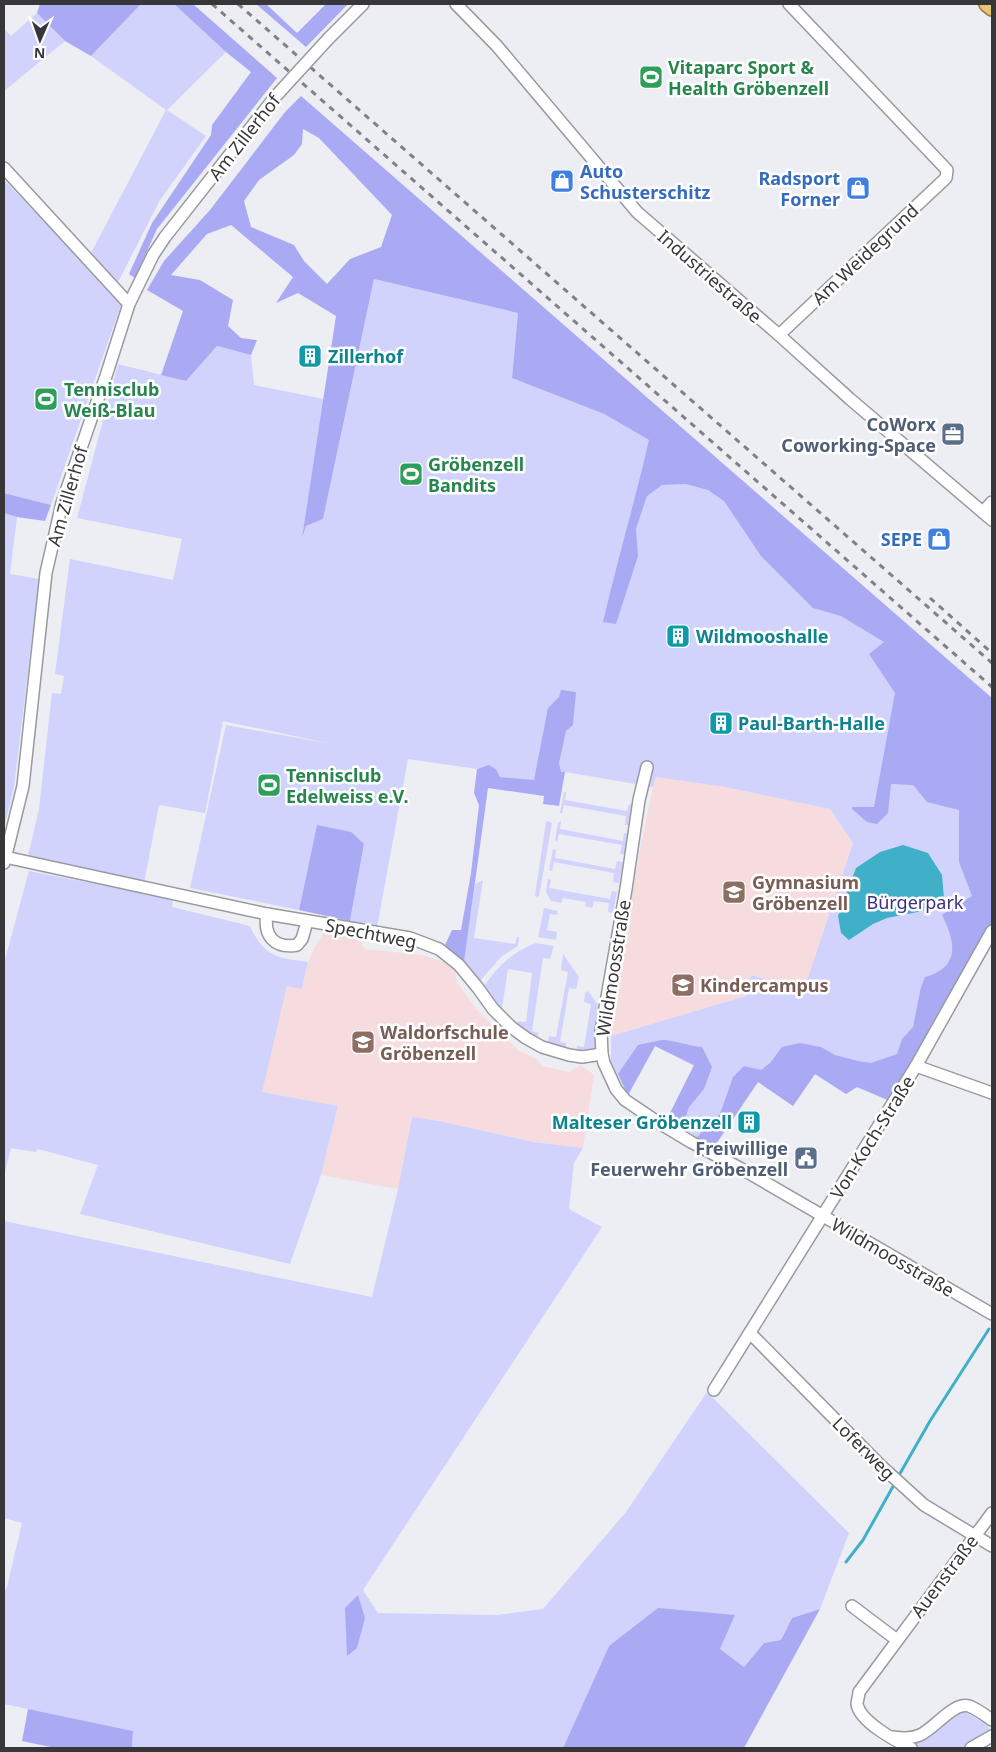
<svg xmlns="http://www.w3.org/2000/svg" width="996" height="1752" font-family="'Noto Sans',sans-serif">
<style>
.education{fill:#f7dcdf}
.green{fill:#d1d3fd}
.forest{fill:#aaaaf4;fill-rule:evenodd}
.water{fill:#40b0c8}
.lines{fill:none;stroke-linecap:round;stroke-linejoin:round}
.stream{stroke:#40b0c8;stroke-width:3}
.minor-casing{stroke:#999aa0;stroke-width:14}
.major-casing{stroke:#a07a2b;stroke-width:18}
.minor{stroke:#fff;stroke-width:11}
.major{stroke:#e8c57c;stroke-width:15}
.rail{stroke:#818185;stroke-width:3;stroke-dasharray:6 6;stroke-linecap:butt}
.minor-bridge-casing{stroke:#999aa0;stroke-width:14;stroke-linecap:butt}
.minor-bridge{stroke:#fff;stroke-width:11}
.labels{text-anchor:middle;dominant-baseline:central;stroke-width:5;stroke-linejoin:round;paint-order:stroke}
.leisure-label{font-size:18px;font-weight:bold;fill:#27864d;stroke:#fff;text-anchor:start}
.street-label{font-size:18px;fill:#373739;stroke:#fff}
.shop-label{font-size:18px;font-weight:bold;fill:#366cbe;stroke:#fff;text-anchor:end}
.culture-label{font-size:18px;font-weight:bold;fill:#0d838f;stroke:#fff;text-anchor:start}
.service-label{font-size:18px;font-weight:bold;fill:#4e5e75;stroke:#fff;text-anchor:end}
.education-label{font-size:18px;font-weight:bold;fill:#785e54;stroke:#fff;text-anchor:start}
.park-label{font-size:18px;fill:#3a2f83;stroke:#fff}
</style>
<rect width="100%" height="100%" fill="#ededf4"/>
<g class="education">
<polygon points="655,776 725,787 830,809 853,843 806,983 791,986 751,975 746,996 611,1036 610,1022 639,855"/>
<polygon points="324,932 359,939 365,949 422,955 447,963 456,973 456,981 477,1010 518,1050 537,1059 542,1066 569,1072 581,1065 594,1075 583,1148 534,1142 439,1121 412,1117 398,1189 321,1175 338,1106 261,1092 287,985 302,989 310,956"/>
</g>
<g class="green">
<polygon points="141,4 174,4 226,52 167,110 206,136 160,200 118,282 91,253 166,110 91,56"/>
<polygon points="37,13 65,41 4,91 4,30 5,30 11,36"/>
<polygon points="4,180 122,302 51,505 4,493"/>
<polygon points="374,279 518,313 512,378 604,414 649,440 992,698 992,924 890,1101 857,1087 846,1094 815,1074 793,1106 758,1082 714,1147 667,1119 694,1066 655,1046 628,1095 611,1062 611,1036 746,996 751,975 791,986 806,983 853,843 830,809 725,787 656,777 653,787 565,772 534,781 500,777 496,769 489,765 477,769 408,759 377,927 350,921 364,844 317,825 299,910 190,888 226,725 332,744 223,721 205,813 159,805 144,883 28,856 39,809 52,693 61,694 64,676 55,674 70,559 173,580 182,539 77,518 118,364 186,381 217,346 251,355 254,385 324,399 303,533 306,526 323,519"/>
<polygon points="4,513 17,517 10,574 39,579 14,787 4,828"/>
<polygon points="564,792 566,792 565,800 627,811 629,804 633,805 629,825 625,825 626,816 564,805 562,813 560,813"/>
<polygon points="548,821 552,823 539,896 536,897 535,895 546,822"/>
<polygon points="561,821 560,829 623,841 624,833 630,834 626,855 620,854 622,845 559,834 557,842 555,840 558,823"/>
<polygon points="553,849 556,850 555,858 615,869 617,861 623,862 619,883 613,882 614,873 554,862 552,871 549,870"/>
<path d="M29,871L173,899L172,907L250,926C264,957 277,958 308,962L302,989L287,986L262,1092L338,1106L321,1175L290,1264L80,1214L98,1165L38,1149L36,1152L11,1148L4,1176V963Z"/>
<polygon points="548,879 551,880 549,888 610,899 612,891 617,892 613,913 608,912 609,903 594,901 592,908 585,906 586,902 563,898 561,903 551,901 546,892"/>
<polygon points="483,880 474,938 515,944 517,937 519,937 518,946 502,956 480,981 476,980 461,962 464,961 475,884"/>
<polygon points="544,908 558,911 557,915 550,914 547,930 557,932 556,940 538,937"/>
<path d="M536,943L554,946L550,959L543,958L532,1031L539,1033L536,1040L517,1028L518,1021L526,1022L532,973L508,969L501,1015L510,1018L509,1024L501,1015L484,991V986C499,965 511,953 536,943Z"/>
<polygon points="563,954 579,977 576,989 569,988 560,1042 566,1043 566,1049 547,1046 549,1036 556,1037 568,972 561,970"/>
<polygon points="588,991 598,1005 595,1039 596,1048 590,1053 576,1053 577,1046 584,1047 591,1004 584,1002 585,993"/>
<polygon points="412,1117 439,1121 534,1142 583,1148 574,1163 569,1209 602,1227 363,1590 378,1613 497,1615 543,1609 626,1512 707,1392 849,1533 820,1609 792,1618 781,1640 764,1643 744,1667 720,1649 735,1615 609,1646 563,1748 132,1748 133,1731 4,1704 4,1591 7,1587 22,1523 4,1518 4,1221 372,1297 398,1189"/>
<polygon points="965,1712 983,1722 990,1729 990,1735 969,1748 918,1748 915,1743 929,1736 958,1714"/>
</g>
<g class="forest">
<polygon points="40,4 141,4 91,56 65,41 37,13"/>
<polygon points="174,4 193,4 277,78 157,229 135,278 129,274 152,223 211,135 212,125 251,72 226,52"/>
<polygon points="256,4 266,4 297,33 326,4 348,4 306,47"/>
<path d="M301,96L992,698V924L910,1071L890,1101L857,1087L846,1094L815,1074L793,1106L758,1082L714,1147L697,1137L720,1114L733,1077L744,1066L761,1070L770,1063L782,1047L800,1043L821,1047L835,1055L858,1061L871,1063L897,1054L902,1039L913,1027L921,987L925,977C960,967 956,943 942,915L972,896L959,862V810L927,802L913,785L891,784L888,813L877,824L867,822L852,809V807H874L895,693L869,654L884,642L841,616L813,608L761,556L724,501L708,490L686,484L662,485L647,496L636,529L638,556L616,624L603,622C617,561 635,501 649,440L604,414L512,378L518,313L374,279L323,519L306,526L302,538L336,316L298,293L276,303L293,277L231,225L207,234L171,275L200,280L233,300L228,326L241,338L257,340L251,355L217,346L186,381L161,375L183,311L147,290L164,261L210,210L285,112ZM303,129L319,138L392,215L381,247L350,259L327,284L304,261L294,245L251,227L244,201L259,180L294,155L302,144Z"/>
<polygon points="4,493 51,505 45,521 17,517 4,513"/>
<polygon points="561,690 576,692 573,725 566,731 559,763 561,772 565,772 559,806 543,804 544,796 488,788 464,962 461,962 445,945 452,930 461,930 471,873 479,805 474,793 477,769 489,765 496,769 500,777 534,780 548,708 559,697"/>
<polygon points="317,825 351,832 364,844 350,921 299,910"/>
<path d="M662,1040C675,1040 688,1046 702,1047L712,1067L704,1089L689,1107L682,1128L667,1119L694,1065L655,1046L628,1095L618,1074L638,1045Z"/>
<polygon points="358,1595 365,1618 357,1648 347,1656 345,1608"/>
<polygon points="658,1608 735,1615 720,1649 744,1667 764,1643 781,1640 792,1618 820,1609 744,1748 563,1748 609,1646"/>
<polygon points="28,1709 133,1731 132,1748 55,1748 22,1741"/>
</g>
<polygon class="water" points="903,845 928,853 942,875 944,898 923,911 887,918 873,924 849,940 841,933 838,916 856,868 880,852"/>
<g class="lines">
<g class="stream">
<polyline points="898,1477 930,1421 989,1329"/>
<polyline points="846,1562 863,1540 895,1483"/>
</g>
<g class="minor-casing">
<g id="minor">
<polyline points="456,4 497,46 637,212 779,335 850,399 992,520"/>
<polyline points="329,38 363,4"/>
<polyline points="4,168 129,304"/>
<polyline points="779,335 946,178 947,170 789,4"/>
<polyline points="983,512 992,502"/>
<polyline points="647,767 639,800 626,889 601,1031 602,1054 604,1063 616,1089 625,1100 656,1121 691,1142 749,1173 992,1314"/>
<polyline points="5,857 267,914 410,938 439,949 459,965 478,988 493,1009 511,1027 526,1038 542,1047 569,1055 582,1057 602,1054"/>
<polyline points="4,863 23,786 46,573 62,503 106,376 129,304 153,255 165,237 275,97"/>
<path d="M267,914C263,936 275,949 297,945L302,939L307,922"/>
<polyline points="916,1066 992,1093"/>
<polyline points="750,1333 880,1465 924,1505 992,1546"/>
<polyline points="714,1390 916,1066 992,931"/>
<polyline points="852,1606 897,1640"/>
<path d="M893,1737C903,1738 911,1739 920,1735C935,1728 953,1702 969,1706C977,1709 985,1715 992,1720"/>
<path d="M911,1748C896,1741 860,1722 857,1704C857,1701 859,1696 859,1692L992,1513"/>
<polyline points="971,1748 992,1736"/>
</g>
</g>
<g class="major-casing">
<polyline id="major" points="987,4 992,8"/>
</g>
<use href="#minor" class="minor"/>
<use href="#major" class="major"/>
<g class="rail">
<polyline points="212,4 992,687"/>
<polyline points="238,4 992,663"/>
<polyline points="930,598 992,653"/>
</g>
<g class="minor-bridge-casing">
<polyline id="minor-bridge" points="275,97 329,38"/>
</g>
<use href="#minor-bridge" class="minor-bridge"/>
</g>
<defs>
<g id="stadium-square" transform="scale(1.25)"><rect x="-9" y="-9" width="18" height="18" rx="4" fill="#2e9e5b" stroke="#fff"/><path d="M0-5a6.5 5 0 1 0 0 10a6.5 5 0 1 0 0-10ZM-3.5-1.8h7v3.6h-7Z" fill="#fff"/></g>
<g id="shop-square" transform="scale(1.25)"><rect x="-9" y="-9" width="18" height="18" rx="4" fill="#3f7fe0" stroke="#fff"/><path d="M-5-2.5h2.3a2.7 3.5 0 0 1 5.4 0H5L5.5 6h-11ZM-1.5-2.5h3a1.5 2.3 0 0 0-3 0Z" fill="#fff"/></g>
<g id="building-square" transform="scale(1.25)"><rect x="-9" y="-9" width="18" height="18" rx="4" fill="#0f9aa8" stroke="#fff"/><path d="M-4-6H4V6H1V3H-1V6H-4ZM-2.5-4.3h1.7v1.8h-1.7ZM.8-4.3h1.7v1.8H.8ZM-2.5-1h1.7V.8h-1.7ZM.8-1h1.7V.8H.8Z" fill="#fff"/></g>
<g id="office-square" transform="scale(1.25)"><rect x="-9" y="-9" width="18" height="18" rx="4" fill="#5c6f8a" stroke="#fff"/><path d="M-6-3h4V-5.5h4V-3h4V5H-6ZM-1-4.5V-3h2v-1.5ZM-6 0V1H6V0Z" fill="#fff"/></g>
<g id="school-square" transform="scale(1.25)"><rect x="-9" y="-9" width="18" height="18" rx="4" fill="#8d6e63" stroke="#fff"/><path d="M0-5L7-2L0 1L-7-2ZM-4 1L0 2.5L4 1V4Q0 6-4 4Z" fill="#fff"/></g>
<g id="civic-square" transform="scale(1.25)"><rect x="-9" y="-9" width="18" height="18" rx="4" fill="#5c6f8a" stroke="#fff"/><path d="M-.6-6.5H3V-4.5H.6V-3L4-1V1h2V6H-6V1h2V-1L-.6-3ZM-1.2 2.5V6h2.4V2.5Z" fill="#fff"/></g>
</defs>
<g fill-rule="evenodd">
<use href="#stadium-square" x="651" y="77"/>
<use href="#shop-square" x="562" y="181"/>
<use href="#shop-square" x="858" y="188"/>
<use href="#building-square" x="310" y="356"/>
<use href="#stadium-square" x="46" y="399"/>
<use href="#office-square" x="953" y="434"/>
<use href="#stadium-square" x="411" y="474"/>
<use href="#shop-square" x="939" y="539"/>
<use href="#building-square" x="678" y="636"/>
<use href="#building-square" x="721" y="723"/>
<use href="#stadium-square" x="269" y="785"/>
<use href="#school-square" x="734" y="892"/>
<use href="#school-square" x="683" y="985"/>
<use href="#school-square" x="363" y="1042"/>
<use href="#building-square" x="749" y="1122"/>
<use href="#civic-square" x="806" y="1158"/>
</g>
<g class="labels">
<g class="leisure-label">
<text x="668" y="67">Vitaparc Sport &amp;<tspan x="668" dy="21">Health Gröbenzell</tspan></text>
<text x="64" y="389">Tennisclub<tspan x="64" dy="21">Weiß-Blau</tspan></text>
<text x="428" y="464">Gröbenzell<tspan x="428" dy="21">Bandits</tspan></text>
<text x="286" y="775">Tennisclub<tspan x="286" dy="21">Edelweiss e.V.</tspan></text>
</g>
<g class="street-label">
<text transform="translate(244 137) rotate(-52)">Am Zillerhof</text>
<text transform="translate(865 254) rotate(-43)">Am Weidegrund</text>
<text transform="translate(710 276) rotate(41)">Industriestraße</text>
<text transform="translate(67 496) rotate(-74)">Am Zillerhof</text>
<text transform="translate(371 933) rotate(11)">Spechtweg</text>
<text transform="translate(613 968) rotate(-81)">Wildmoosstraße</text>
<text transform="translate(872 1137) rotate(-58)">Von-Koch-Straße</text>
<text transform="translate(893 1257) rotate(30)">Wildmoosstraße</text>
<text transform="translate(864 1448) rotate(45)">Loferweg</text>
<text transform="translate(944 1576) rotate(-53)">Auenstraße</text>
</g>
<g class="shop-label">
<text x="580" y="171" text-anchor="start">Auto<tspan x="580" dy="21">Schusterschitz</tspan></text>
<text x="840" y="178">Radsport<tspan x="840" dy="21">Forner</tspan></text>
<text x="922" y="539">SEPE</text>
</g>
<g class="culture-label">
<text x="328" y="356">Zillerhof</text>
<text x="696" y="636">Wildmooshalle</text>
<text x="738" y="723">Paul-Barth-Halle</text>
<text x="732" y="1122" text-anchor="end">Malteser Gröbenzell</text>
</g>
<g class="service-label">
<text x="936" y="424">CoWorx<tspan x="936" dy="21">Coworking-Space</tspan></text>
<text x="788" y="1148">Freiwillige<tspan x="788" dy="21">Feuerwehr Gröbenzell</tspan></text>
</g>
<g class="education-label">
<text x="752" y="882">Gymnasium<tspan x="752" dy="21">Gröbenzell</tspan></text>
<text x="700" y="985">Kindercampus</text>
<text x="380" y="1032">Waldorfschule<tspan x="380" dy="21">Gröbenzell</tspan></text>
</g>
<g class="park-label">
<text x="915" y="902">Bürgerpark</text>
</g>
</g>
<rect width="996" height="1752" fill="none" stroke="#373739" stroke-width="10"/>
<g transform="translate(40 40) rotate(182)" stroke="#ffffff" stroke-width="4" paint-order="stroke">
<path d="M0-4L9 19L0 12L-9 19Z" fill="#373739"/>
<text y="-8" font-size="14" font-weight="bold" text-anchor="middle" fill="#373739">N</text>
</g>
</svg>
